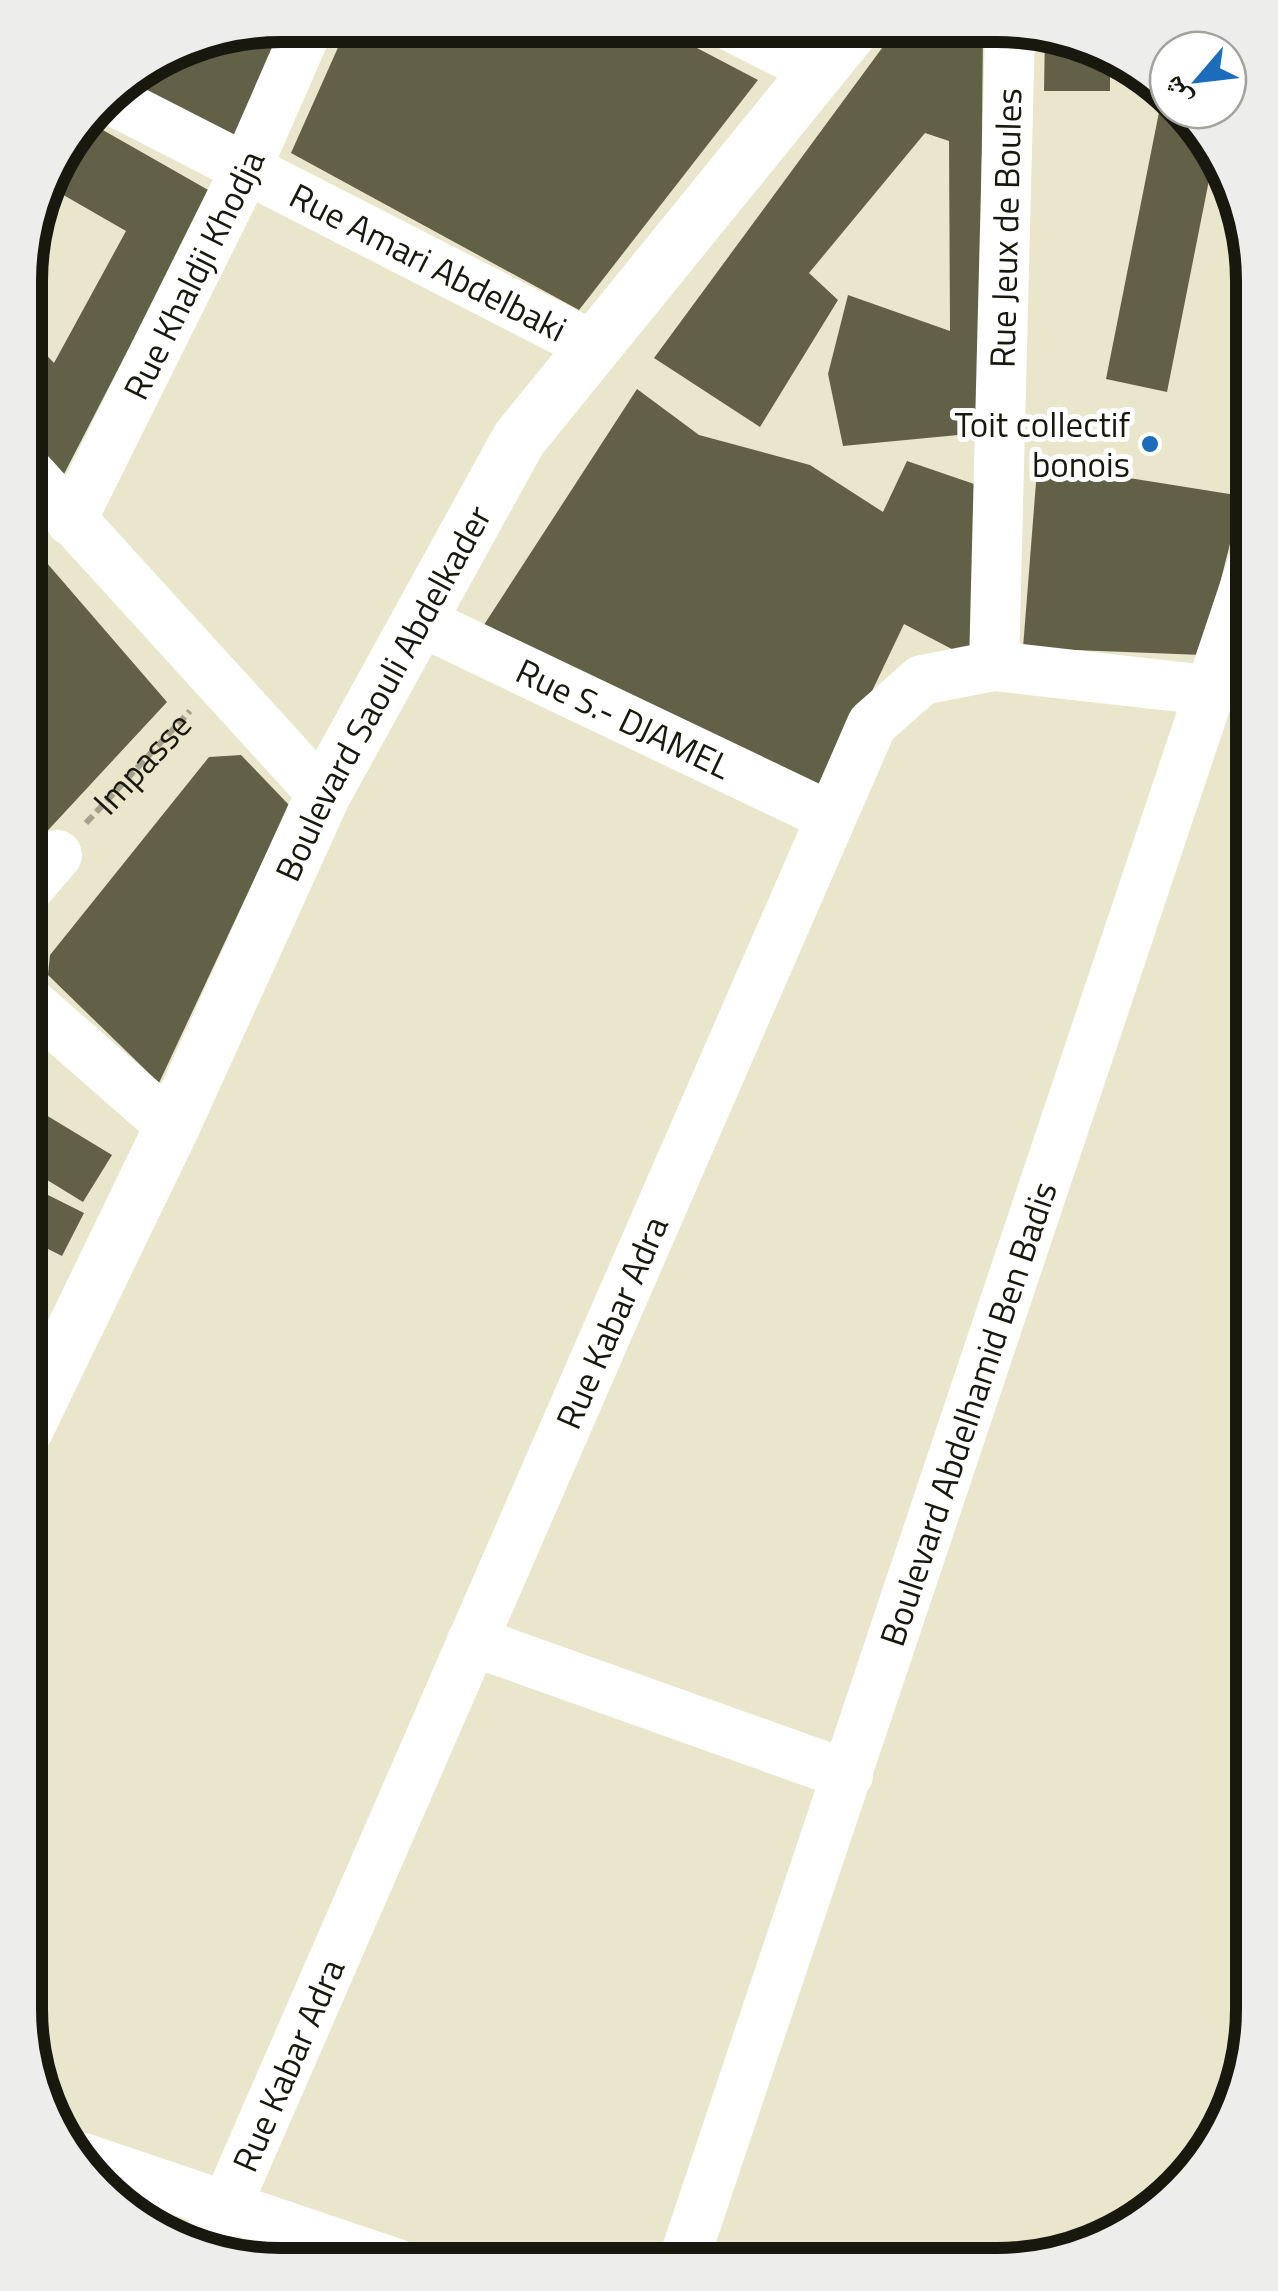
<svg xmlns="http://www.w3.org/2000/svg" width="1278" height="2291" font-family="'Titillium Web','Noto Naskh Arabic',sans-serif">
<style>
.building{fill:#636048}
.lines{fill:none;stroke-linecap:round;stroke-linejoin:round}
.path{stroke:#a4a18c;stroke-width:6;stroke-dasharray:10 5;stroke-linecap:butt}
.minor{stroke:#fff;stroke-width:50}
.secondary{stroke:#fff;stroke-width:55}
.poi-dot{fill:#1b6dbb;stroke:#fff;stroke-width:4}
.labels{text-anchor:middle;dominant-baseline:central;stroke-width:10;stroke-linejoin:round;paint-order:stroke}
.street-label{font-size:35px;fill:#19180e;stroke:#fff}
.poi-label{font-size:35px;fill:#19180e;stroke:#fff;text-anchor:end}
.rim{fill:none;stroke:#19180e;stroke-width:12}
</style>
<rect width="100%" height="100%" fill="#e9e6cb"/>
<g class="building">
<polygon points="285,25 233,137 120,84 184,44"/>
<polygon points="348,25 657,27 758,80 579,310 291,153"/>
<polygon points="896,29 983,29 979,433 843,446 828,374 848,295 950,331 949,141 925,133 809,273 838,300 760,427 654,358"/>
<polygon points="1045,30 1110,61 1110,91 1044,91"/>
<polygon points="1164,87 1168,110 1180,110 1213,160 1167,392 1106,379"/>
<polygon points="87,121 210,191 63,476 27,434 27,335 54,363 126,231 46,185 52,167"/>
<polygon points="637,389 699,435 810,465 883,512 907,461 977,485 980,635 967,657 904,624 823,794 480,631"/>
<polygon points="1037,470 1104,474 1242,496 1202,655 1023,648"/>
<polygon points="27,540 167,702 26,854 27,651 30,649 27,644"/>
<polygon points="241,755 289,805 159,1083 48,975 50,955 209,757"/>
<polygon points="41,1112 112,1155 83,1202 26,1167 26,1137"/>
<polygon points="26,1184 84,1213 62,1256 26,1238"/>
<polygon points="116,2201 190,2227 185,2235"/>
<polygon points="263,2242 320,2264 247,2264 224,2253"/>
</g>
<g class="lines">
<path class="path" id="s1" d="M86,823L190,711"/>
<g class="minor">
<polyline points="734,28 818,70"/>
<path id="s2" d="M106,97L591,345"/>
<polyline points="27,470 323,795"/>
<path id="s3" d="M71,521L247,167L309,25"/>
<path id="s4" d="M418,620L831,817"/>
<path id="s5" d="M994,666L1010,30"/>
<polyline points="26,891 57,855"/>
<polyline points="26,999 172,1127"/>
<polyline points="472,1641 848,1775"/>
<polyline points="83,2158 397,2264"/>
<path id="s6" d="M204,2244L226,2207L872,724L922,680L994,666L1207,690"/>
<path id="s7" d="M682,2265L1253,563"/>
</g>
<path class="secondary" id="s8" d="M26,1429L172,1127L323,795L519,439L852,29"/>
</g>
<circle class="poi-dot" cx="1150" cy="444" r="10"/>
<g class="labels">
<g class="street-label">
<text stroke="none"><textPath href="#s5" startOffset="438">Rue Jeux de Boules</textPath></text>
<text stroke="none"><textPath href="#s2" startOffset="362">Rue Amari Abdelbaki</textPath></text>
<text stroke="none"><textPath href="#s3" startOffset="275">Rue Khaldji Khodja</textPath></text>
<text stroke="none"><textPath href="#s8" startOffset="818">Boulevard Saouli Abdelkader</textPath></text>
<text stroke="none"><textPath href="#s4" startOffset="228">Rue S.- DJAMEL</textPath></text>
<text stroke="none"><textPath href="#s1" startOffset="82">Impasse</textPath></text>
<text stroke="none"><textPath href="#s6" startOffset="1008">Rue Kabar Adra</textPath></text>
<text stroke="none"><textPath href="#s7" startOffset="898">Boulevard Abdelhamid Ben Badis</textPath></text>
<text stroke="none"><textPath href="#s6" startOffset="198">Rue Kabar Adra</textPath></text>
</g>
<g class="poi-label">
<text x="1130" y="424">Toit collectif<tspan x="1130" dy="40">bonois</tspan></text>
</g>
</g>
<path d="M0 0H1278V2291H0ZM281 42H997A239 239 0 0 1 1236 281V2009A239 239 0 0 1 997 2248H281A239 239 0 0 1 42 2009V281A239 239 0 0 1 281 42Z" fill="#ededec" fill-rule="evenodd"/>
<path class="rim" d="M281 42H997A239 239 0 0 1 1236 281V2009A239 239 0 0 1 997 2248H281A239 239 0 0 1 42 2009V281A239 239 0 0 1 281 42Z"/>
<g transform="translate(1198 80) rotate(242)"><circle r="48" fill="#ffffff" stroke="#a3a39f" stroke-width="2.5"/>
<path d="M0-8L18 38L0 25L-18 38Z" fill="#1b6dbb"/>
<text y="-15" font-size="28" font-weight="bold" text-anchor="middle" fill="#19180e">ش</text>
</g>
</svg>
